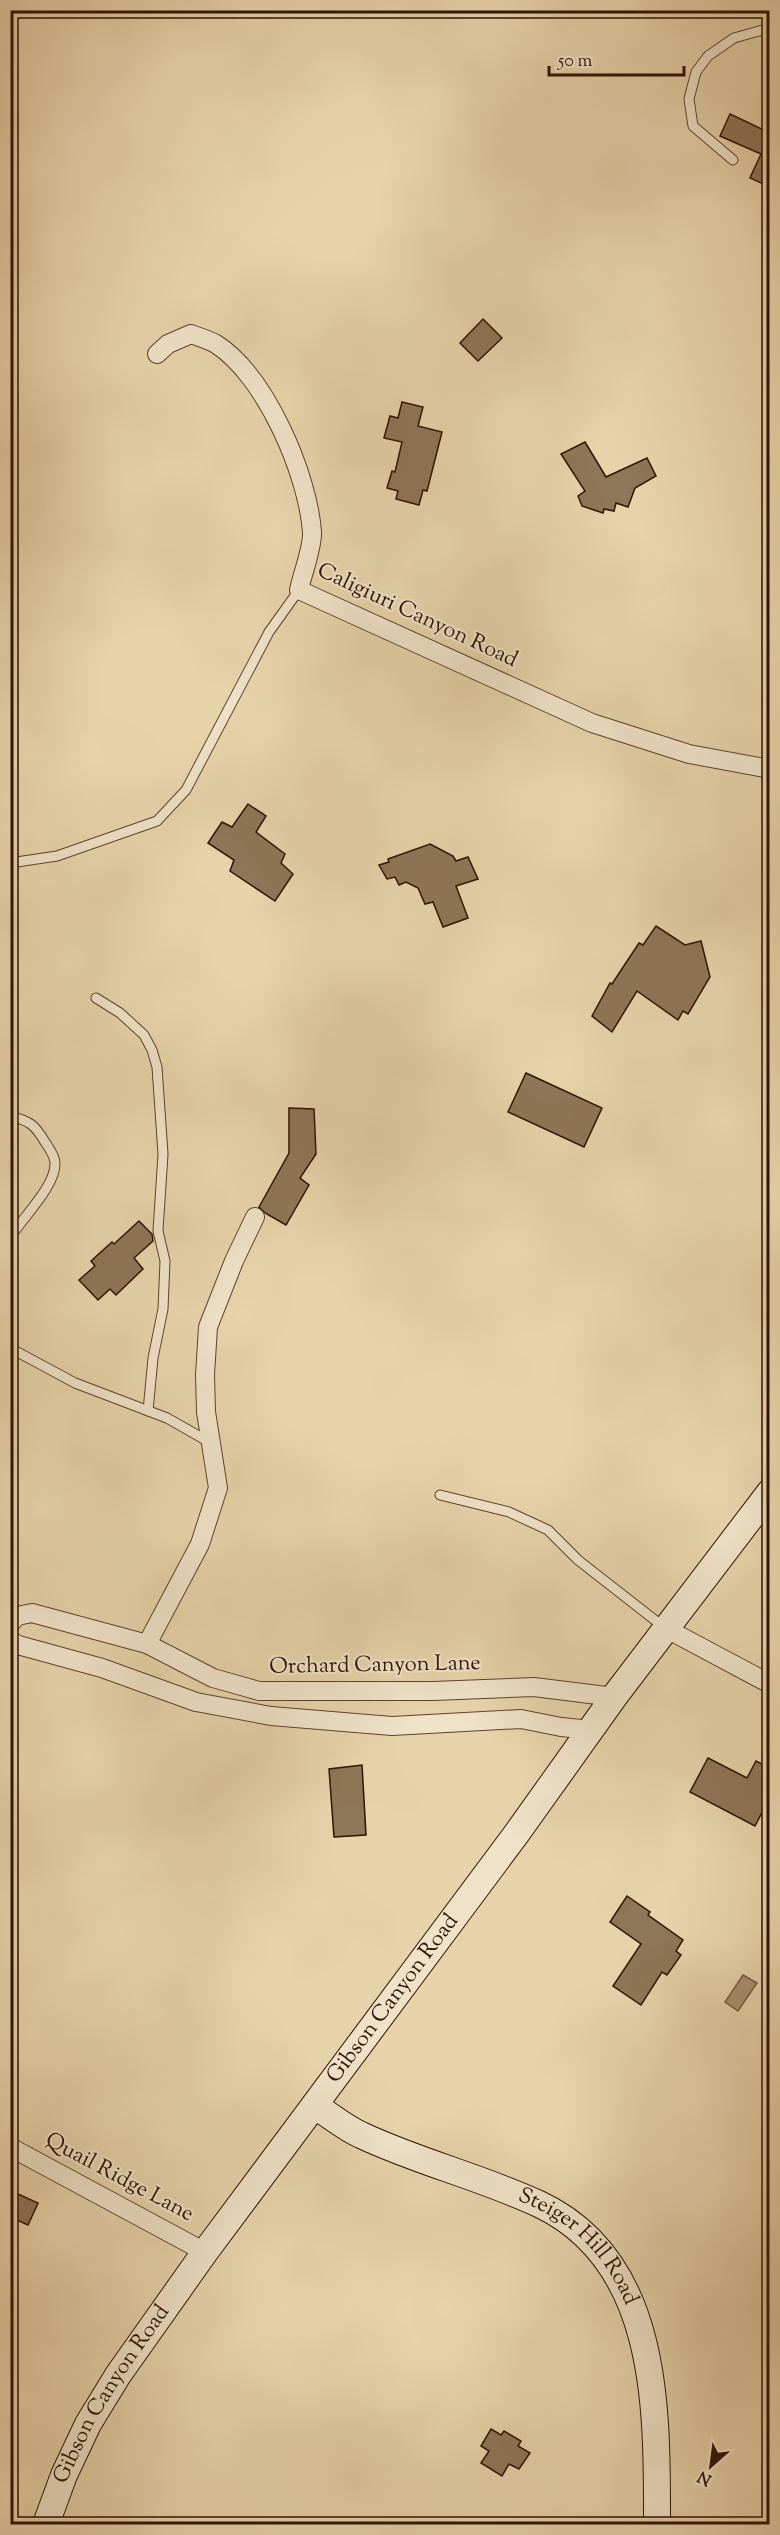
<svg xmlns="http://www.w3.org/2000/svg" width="780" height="2535" font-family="'Sorts Mill Goudy',serif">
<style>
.water{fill:#a89170;stroke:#775e43;stroke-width:1.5}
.building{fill:#8e7658;stroke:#2d1200;stroke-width:1.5}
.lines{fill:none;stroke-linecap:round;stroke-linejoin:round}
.lane-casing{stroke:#5c422a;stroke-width:11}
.street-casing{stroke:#5c422a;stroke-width:20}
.secondary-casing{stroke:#2d1200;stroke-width:28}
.lane{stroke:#efe2c8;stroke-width:9}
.street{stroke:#efe2c8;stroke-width:18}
.secondary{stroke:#efe2c8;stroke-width:26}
.labels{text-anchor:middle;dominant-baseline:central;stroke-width:4.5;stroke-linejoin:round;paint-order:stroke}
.street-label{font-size:22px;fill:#2d1200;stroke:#efe2c8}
</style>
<rect width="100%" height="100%" fill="#e7d3aa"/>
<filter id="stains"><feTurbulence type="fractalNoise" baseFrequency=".00333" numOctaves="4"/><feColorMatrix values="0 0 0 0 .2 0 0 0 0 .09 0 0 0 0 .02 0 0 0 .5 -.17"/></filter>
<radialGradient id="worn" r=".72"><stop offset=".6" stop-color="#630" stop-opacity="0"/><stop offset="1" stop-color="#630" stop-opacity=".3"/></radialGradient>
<polygon class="water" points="743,1975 757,1983 738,2011 725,2002"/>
<g class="building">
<polygon points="730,114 770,133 770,187 750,178 761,154 720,136"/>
<polygon points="483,319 502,338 478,361 460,343"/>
<polygon points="402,402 423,407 418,426 442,432 427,491 423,490 419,505 396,499 398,491 387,488 392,471 395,472 402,442 384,438 390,416 398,418"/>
<polygon points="585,442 606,477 647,458 656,476 635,488 628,507 616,503 614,511 604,509 603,513 582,506 578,496 585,491 561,454"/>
<polygon points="248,804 266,816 256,832 285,854 281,863 293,874 275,901 230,871 234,860 208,843 222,822 232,827"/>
<polygon points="430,844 453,856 456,861 468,857 478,879 456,886 468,918 443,927 433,902 425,904 418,888 406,882 399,885 395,877 387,879 379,865 389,862 388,859"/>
<polygon points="656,926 685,945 701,941 710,977 688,1014 683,1011 678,1020 637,991 612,1032 592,1016 610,983 612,984 639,943 643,945"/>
<polygon points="526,1073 602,1108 584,1147 508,1112"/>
<polygon points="289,1108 314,1109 316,1154 300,1178 309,1185 286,1225 265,1213 259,1207 289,1153"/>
<polygon points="139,1221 152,1234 153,1241 134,1258 143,1269 116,1295 110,1289 98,1300 79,1280 95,1266 91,1261 112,1242 114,1244"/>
<polygon points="708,1758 747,1778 756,1761 770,1768 770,1797 755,1826 690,1792"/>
<polygon points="362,1765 366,1835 334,1837 329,1769"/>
<polygon points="627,1896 650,1912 648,1915 683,1940 676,1951 681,1955 667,1975 662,1972 641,2005 613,1986 641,1944 610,1922"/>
<polygon points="18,2194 38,2203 28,2225 10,2217 10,2211"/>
<polygon points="491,2429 501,2435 504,2431 521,2441 518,2446 530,2453 519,2469 509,2464 502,2476 481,2463 489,2451 481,2446"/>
</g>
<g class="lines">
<g class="lane-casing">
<g id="lane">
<polyline points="733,160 693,126 689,99 696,72 708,56 734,38 770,28"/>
<polyline points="10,863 57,856 157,821 186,790 269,632 299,590"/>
<polyline points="96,998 120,1013 144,1035 152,1050 157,1067 163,1154 158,1231 165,1261 163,1309 153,1358 148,1411"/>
<path d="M10,1116C30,1121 35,1125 45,1142C49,1148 55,1156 55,1163C56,1186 22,1218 10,1238"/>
<polyline points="10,1348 75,1383 167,1418 211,1443"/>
<polyline points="440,1495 509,1512 548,1530 578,1560 665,1628"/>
<polyline points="659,2522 680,2524"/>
</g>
</g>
<g class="street-casing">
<g id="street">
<path d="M157,354L168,344L191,334C199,337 209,340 216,344C266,376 308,475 312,532C313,547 302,575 299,590L592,723L689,754L770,769"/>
<polyline points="10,1624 17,1616 32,1613 147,1644 213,1678 259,1691 433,1691 534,1687 614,1697"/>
<polyline points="665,1628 770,1684"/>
<polyline points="10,1640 18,1645 102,1668 196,1702 271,1716 392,1726 521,1719 561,1727 591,1730"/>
<polyline points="147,1644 200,1544 218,1488 206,1412 205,1375 208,1327 234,1261 255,1217"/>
<polyline points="10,2147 205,2252"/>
</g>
</g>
<g class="secondary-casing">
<g id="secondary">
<path id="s1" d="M315,2106C330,2115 345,2128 361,2135C418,2162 481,2177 539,2204C660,2261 657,2410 657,2524"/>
<path id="s2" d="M46,2524L64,2475L88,2424L118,2375L205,2252L517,1833L614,1697L770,1492"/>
</g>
</g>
<use href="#lane" class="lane"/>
<use href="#street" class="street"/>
<use href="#secondary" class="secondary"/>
</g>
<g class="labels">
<g class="street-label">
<text transform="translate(417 616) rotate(25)">Caligiuri Canyon Road</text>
<text transform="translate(375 1666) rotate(-1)">Orchard Canyon Lane</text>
<text stroke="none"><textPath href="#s2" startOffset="632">Gibson Canyon Road</textPath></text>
<text transform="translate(119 2178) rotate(28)">Quail Ridge Lane</text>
<text stroke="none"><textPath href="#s1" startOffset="304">Steiger Hill Road</textPath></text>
<text stroke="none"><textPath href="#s2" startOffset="146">Gibson Canyon Road</textPath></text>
</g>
</g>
<rect width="780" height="2535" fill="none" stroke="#e7d3aa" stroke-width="36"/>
<rect x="12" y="12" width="756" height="2511" fill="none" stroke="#2d1200" stroke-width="3"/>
<rect x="18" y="18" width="744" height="2499" fill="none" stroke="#2d1200" stroke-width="1.5"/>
<g transform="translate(711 2466) rotate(208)" stroke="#efe2c8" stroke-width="4.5" paint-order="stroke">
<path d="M0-4.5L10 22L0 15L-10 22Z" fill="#2d1200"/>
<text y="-9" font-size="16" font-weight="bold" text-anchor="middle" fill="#2d1200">N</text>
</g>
<path d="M549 66v9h135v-9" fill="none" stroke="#2d1200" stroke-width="3"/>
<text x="558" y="66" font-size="18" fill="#2d1200" stroke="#efe2c8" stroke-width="4.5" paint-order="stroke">50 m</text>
<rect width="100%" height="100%" filter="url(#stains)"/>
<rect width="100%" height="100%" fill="url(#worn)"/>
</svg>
